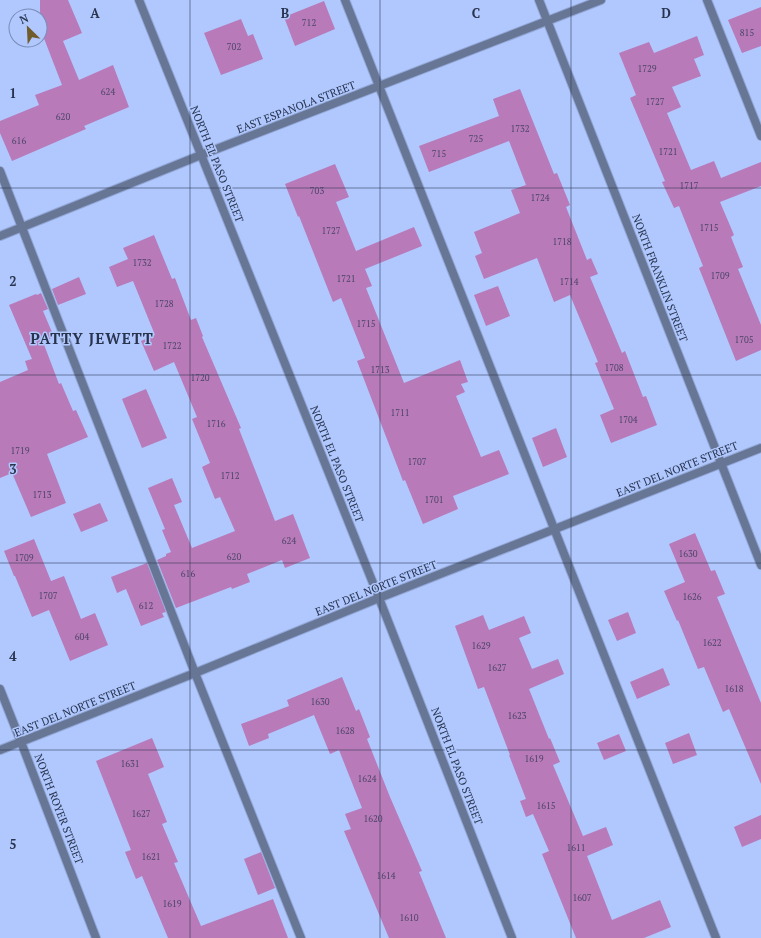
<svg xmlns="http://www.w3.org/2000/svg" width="761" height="938" font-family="'PT Serif',serif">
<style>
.building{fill:#b87ab9}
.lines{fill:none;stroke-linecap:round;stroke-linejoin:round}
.service-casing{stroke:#92a7d7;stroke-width:10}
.minor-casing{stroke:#92a7d7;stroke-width:10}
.tertiary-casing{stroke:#92a7d7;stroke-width:10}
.service{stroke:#687695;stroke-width:8}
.minor{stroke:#687695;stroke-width:8}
.tertiary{stroke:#687695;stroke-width:8}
.grid{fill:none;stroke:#28334e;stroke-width:1;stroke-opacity:0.55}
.labels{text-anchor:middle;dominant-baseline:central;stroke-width:3;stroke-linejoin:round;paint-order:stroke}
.number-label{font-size:9px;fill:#4c4569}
.street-label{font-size:11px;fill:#28334e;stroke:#b0c8fe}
.district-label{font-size:15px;font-weight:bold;letter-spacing:1px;fill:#28334e;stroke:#b0c8fe}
.grid-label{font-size:13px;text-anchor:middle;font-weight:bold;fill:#28334e;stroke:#b0c8fe;stroke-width:3;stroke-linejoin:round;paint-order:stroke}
</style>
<rect width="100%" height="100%" fill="#b0c8fe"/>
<g class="building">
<polygon points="40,0 68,0 82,33 63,41 79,80 113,65 129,107 84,126 86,129 12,161 0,133 0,121 39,105 35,95 62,85 40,28"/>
<polygon points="324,1 335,29 295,46 284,17"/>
<polygon points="761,7 761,46 742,53 728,20"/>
<polygon points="241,19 248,36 253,34 263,59 221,75 204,33"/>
<polygon points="697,36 704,55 694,59 701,76 672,87 681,107 667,113 691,170 714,161 721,178 761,162 761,186 720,202 734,235 731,237 743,267 738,269 761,325 761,350 736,361 699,268 703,266 679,206 674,208 662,182 665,181 630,98 636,95 619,53 649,42 654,53"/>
<polygon points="520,89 554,174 557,173 570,205 566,207 587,260 591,258 598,274 590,277 622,353 625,351 643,397 646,396 657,425 611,443 600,415 614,409 595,363 598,362 570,295 554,302 537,258 484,279 475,256 482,253 474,232 520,213 511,190 526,185 509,141 429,172 419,146 499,116 493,99"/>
<polygon points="335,164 349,197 336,202 356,251 414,227 422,246 365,269 372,286 366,288 404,383 460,360 468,382 461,384 465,392 456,396 481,457 499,450 509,474 453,496 458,509 423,524 405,480 403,481 357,361 365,358 341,298 333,302 299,216 298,217 285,184"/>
<polygon points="154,235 172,279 175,278 191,320 196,318 203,336 202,337 241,428 239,429 275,521 293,514 310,558 285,568 282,560 247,574 250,582 232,589 231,587 176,608 157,560 166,556 166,554 171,552 162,530 165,529 148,488 172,478 182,502 174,505 192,548 235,531 220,497 215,499 202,467 210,463 192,419 197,417 174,362 154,371 141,341 155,335 133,281 117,287 109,267 128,259 123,248"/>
<polygon points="79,277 86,294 58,305 52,289"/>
<polygon points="498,286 510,316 486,326 474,295"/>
<polygon points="41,293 48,309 43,311 54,337 43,342 59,384 61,383 73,411 76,410 88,437 47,454 66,503 31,517 12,473 0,478 0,382 28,370 25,361 32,359 9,305 36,294 37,295"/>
<polygon points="146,389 167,438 142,448 122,399"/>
<polygon points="556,428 567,457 543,467 532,438"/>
<polygon points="100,503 108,521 81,532 73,514"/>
<polygon points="695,533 711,571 715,570 725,594 717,597 761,703 761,784 729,709 723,712 704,667 698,669 678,620 677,621 664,591 685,582 669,544"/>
<polygon points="34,539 51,581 64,576 81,619 95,613 108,645 70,661 49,610 32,617 15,576 14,576 4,551"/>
<polygon points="147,563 166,612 162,613 164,617 141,626 126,589 117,593 111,577"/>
<polygon points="628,612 636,633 617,641 608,620"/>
<polygon points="483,615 489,630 524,616 531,633 519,638 532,669 558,659 564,674 529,689 549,739 550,738 560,762 553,765 583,836 606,827 613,845 587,856 612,920 660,900 671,927 644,938 576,938 542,854 549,851 533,814 526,817 520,801 526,799 509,755 510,755 484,687 478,689 455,626"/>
<polygon points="663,668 670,685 637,699 630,682"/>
<polygon points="342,677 356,711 359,709 370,737 367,739 390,797 422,871 419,872 446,938 389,938 344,831 351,829 345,814 362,808 339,750 330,754 314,715 268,734 269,738 249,746 241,724 289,706 287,700"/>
<polygon points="689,733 697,755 673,764 665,743"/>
<polygon points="619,734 626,751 604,760 597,743"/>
<polygon points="152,738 164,767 148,774 167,822 162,824 178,862 174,863 201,926 273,899 288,938 168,938 142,876 136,879 125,852 131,850 96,761"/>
<polygon points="761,815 761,839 742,847 734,827"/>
<polygon points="261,852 275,888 258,895 244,859"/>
</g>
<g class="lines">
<g class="service-casing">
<g id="service">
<polyline points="345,0 716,938"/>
<polyline points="707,0 761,136"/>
<polyline points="0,171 195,673 301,938"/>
</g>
</g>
<g class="minor-casing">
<g id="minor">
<polyline points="539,0 761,565"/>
<polyline points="0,236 201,155 601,0"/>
<polyline points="0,689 21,742 96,938"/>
<polyline points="0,750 195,673 379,598 761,448"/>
</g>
</g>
<g class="tertiary-casing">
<polyline id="tertiary" points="139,0 379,598 512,938"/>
</g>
<use href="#service" class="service"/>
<use href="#minor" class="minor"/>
<use href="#tertiary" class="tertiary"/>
</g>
<path class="grid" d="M190,0V938M380,0V938M571,0V938M0,188H761M0,375H761M0,563H761M0,750H761"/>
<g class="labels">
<g class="number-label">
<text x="309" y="23">712</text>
<text x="747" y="33">815</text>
<text x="234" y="47">702</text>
<text x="647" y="69">1729</text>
<text x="108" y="92">624</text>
<text x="655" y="102">1727</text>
<text x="63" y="117">620</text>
<text x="520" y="129">1732</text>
<text x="476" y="139">725</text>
<text x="19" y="141">616</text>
<text x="668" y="152">1721</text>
<text x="439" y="154">715</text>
<text x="689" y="186">1717</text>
<text x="317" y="191">703</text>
<text x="540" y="198">1724</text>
<text x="709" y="228">1715</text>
<text x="331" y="231">1727</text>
<text x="562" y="242">1718</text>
<text x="142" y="263">1732</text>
<text x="720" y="276">1709</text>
<text x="346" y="279">1721</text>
<text x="569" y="282">1714</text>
<text x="164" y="304">1728</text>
<text x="366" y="324">1715</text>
<text x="744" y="340">1705</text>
<text x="172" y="346">1722</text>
<text x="614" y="368">1708</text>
<text x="380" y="370">1713</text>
<text x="200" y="378">1720</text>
<text x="400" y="413">1711</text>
<text x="628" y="420">1704</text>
<text x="216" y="424">1716</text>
<text x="20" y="451">1719</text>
<text x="417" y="462">1707</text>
<text x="230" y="476">1712</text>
<text x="42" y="495">1713</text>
<text x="434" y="500">1701</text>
<text x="289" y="541">624</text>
<text x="688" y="554">1630</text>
<text x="234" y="557">620</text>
<text x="24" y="558">1709</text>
<text x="188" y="574">616</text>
<text x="48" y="596">1707</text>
<text x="692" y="597">1626</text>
<text x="146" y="606">612</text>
<text x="82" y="637">604</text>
<text x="712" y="643">1622</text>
<text x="481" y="646">1629</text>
<text x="497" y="668">1627</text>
<text x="734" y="689">1618</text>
<text x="320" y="702">1630</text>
<text x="517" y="716">1623</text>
<text x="345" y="731">1628</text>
<text x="534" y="759">1619</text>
<text x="130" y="764">1631</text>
<text x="367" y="779">1624</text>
<text x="546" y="806">1615</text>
<text x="141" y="814">1627</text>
<text x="373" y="819">1620</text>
<text x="576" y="848">1611</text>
<text x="151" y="857">1621</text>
<text x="386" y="876">1614</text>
<text x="582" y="898">1607</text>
<text x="172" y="904">1619</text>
<text x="409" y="918">1610</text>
</g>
<g class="street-label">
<text transform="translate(296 107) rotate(-21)">EAST ESPANOLA STREET</text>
<text transform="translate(217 164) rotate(68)">NORTH EL PASO STREET</text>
<text transform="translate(660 278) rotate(69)">NORTH FRANKLIN STREET</text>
<text transform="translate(337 464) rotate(68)">NORTH EL PASO STREET</text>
<text transform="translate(677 469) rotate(-22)">EAST DEL NORTE STREET</text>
<text transform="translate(376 588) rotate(-22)">EAST DEL NORTE STREET</text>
<text transform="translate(75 709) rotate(-22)">EAST DEL NORTE STREET</text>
<text transform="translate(457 766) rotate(69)">NORTH EL PASO STREET</text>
<text transform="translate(59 809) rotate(69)">NORTH ROYER STREET</text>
</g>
<g class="district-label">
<text x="92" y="338">PATTY JEWETT</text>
</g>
</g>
<g class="grid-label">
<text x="95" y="18">A</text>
<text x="285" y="18">B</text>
<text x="476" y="18">C</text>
<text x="666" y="18">D</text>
<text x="13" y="98">1</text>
<text x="13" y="286">2</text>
<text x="13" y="474">3</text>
<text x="13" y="661">4</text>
<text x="13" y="849">5</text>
</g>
<g transform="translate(28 28) rotate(336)"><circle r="19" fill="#b0c8fe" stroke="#7a8cb8"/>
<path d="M0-3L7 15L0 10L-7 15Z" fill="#705b2a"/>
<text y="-6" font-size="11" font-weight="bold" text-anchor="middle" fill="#28334e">N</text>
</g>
</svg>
